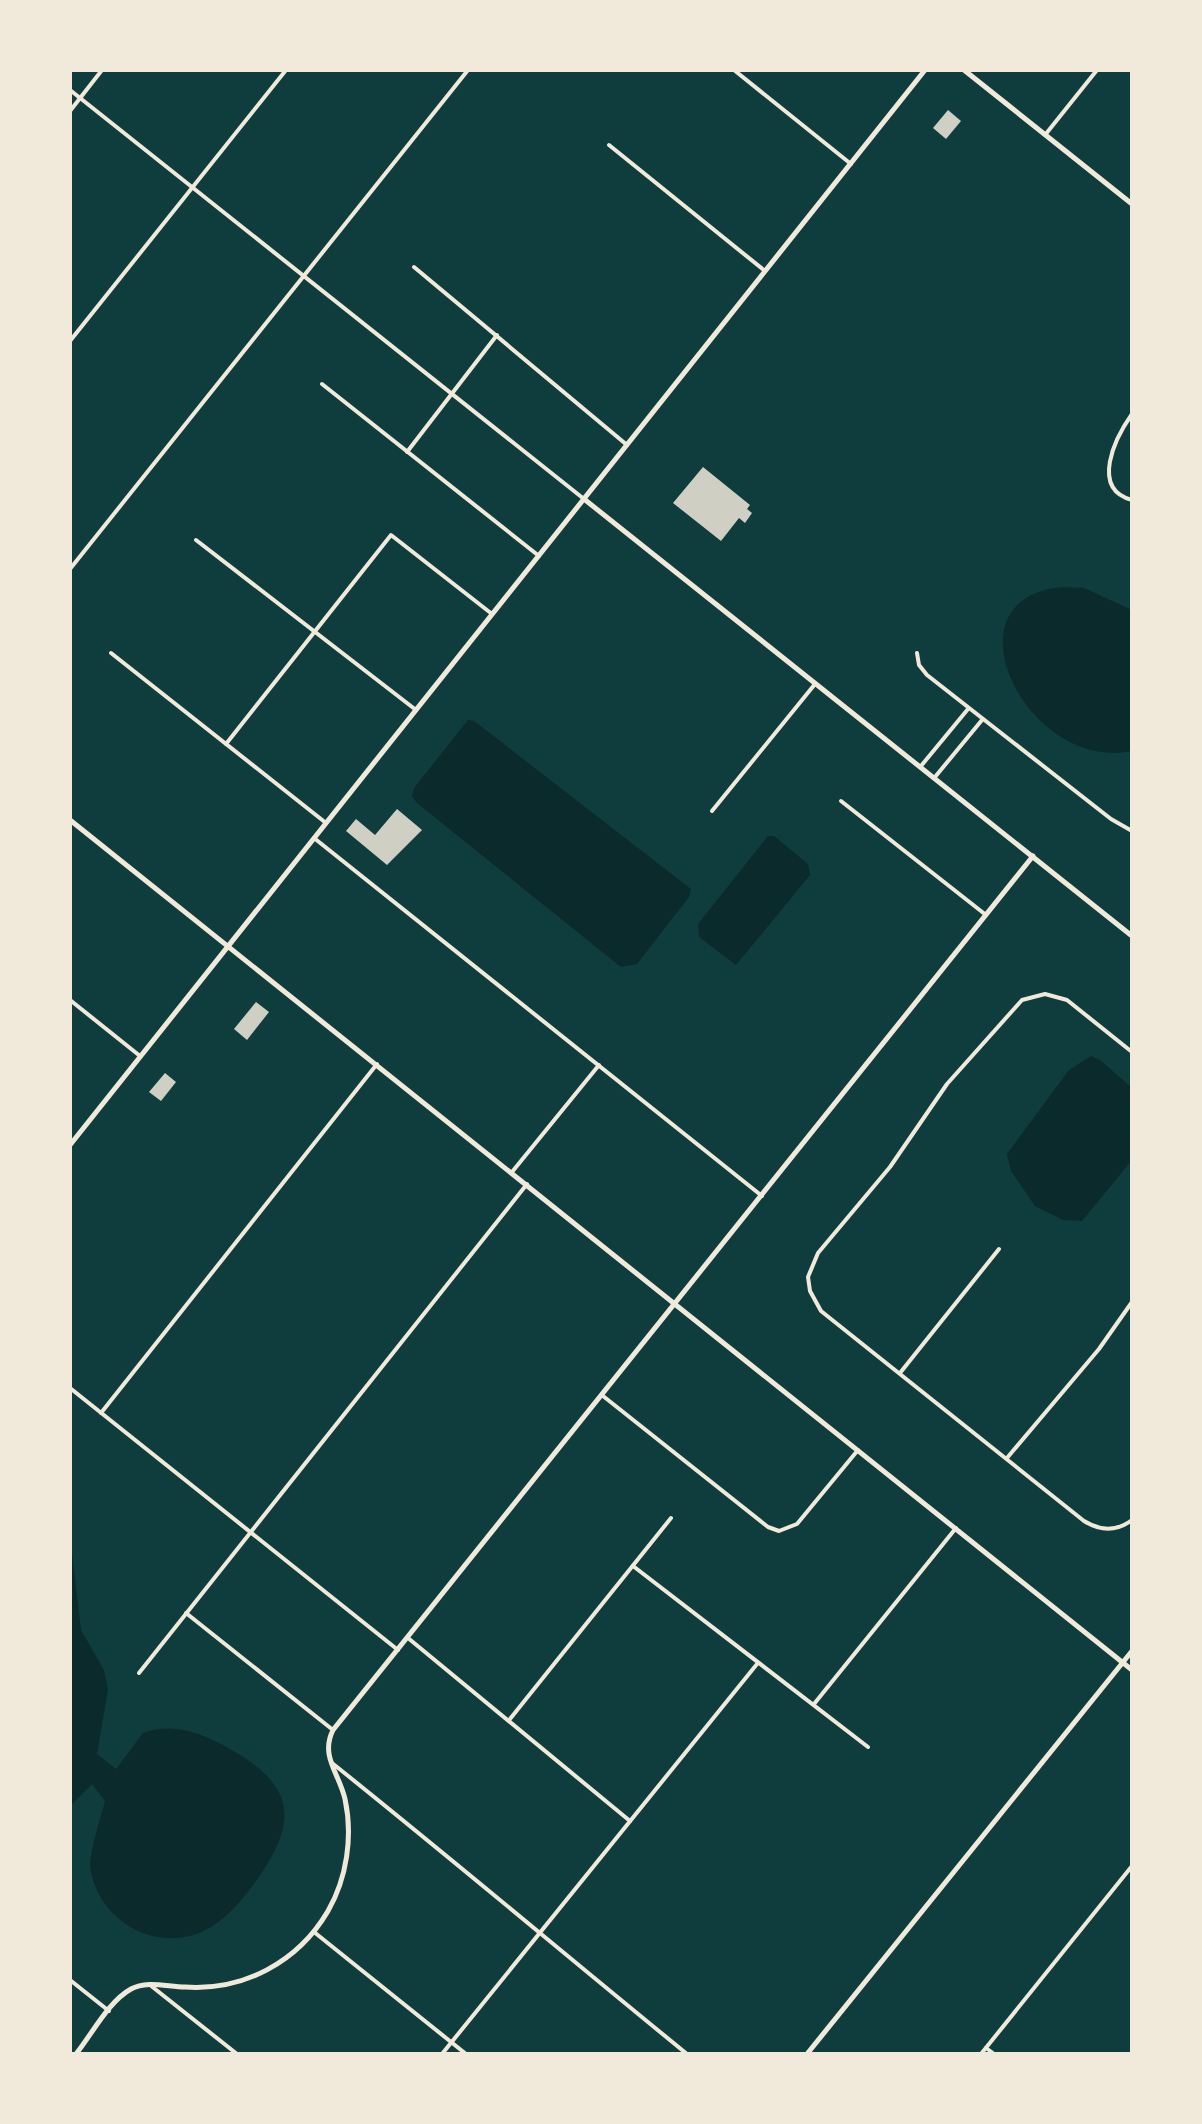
<svg xmlns="http://www.w3.org/2000/svg" width="1202" height="2124" font-family="Overpass,sans-serif">
<style>
.water{fill:#0a2a2b}
.building{fill:#cfcfc3}
.lines{fill:none;stroke-linecap:round;stroke-linejoin:round}
.minor{stroke:#f1e9da;stroke-width:4}
.tertiary{stroke:#f1e9da;stroke-width:5}
</style>
<rect width="100%" height="100%" fill="#0f3d3e"/>
<g class="water">
<path d="M1063,587L1084,588L1132,610V751C1027,773 940,597 1063,587Z"/>
<polygon points="468,720 474,721 691,889 689,897 637,964 621,967 417,803 412,796 414,788"/>
<polygon points="768,836 774,836 808,864 810,875 736,965 699,937 698,924"/>
<polygon points="1091,1056 1100,1060 1132,1088 1132,1160 1082,1221 1063,1220 1035,1206 1011,1171 1007,1154 1069,1070"/>
<path d="M70,1536L81,1630L104,1670L108,1689L97,1754L116,1769L143,1733C176,1720 212,1737 240,1755C300,1792 293,1829 256,1881C243,1899 225,1921 204,1931C156,1953 101,1922 91,1872C87,1857 101,1818 105,1801L92,1784L70,1806Z"/>
</g>
<g class="building">
<polygon points="948,110 961,121 946,139 933,128"/>
<polygon points="703,467 750,505 747,509 752,513 745,523 739,518 721,541 673,503"/>
<polygon points="397,809 422,830 387,865 346,831 356,819 375,835"/>
<polygon points="256,1002 269,1012 247,1040 234,1029"/>
<polygon points="165,1073 176,1082 161,1101 149,1092"/>
</g>
<g class="lines">
<g class="minor">
<polyline points="734,70 851,164"/>
<polyline points="70,90 584,499"/>
<polyline points="70,111 102,70"/>
<polyline points="1045,135 1097,70"/>
<polyline points="609,145 765,271"/>
<polyline points="414,267 627,445"/>
<polyline points="70,341 286,70"/>
<polyline points="322,384 539,556"/>
<path d="M1132,414C1115,438 1090,489 1132,500"/>
<polyline points="407,452 497,335"/>
<polyline points="196,540 416,710"/>
<polyline points="70,569 468,70"/>
<polyline points="111,653 326,823"/>
<polyline points="917,653 919,665 927,675 1111,819 1132,831"/>
<polyline points="226,744 391,535 492,614"/>
<polyline points="921,766 968,709"/>
<polyline points="935,777 982,720"/>
<polyline points="841,801 986,915"/>
<polyline points="712,811 815,684"/>
<polyline points="314,838 762,1196"/>
<polyline points="70,1000 140,1056"/>
<path d="M1132,1052L1067,1000L1045,994L1022,1000L947,1084L890,1167L818,1253L808,1277L810,1291L821,1311L1084,1521C1100,1531 1116,1532 1132,1520"/>
<polyline points="512,1172 599,1065"/>
<polyline points="900,1373 999,1249"/>
<polyline points="70,1388 398,1650"/>
<polyline points="603,1396 768,1527 779,1531 797,1524 858,1450"/>
<polyline points="101,1413 377,1064"/>
<polyline points="1007,1458 1099,1349 1132,1302"/>
<polyline points="633,1566 868,1747"/>
<polyline points="186,1613 333,1730"/>
<polyline points="408,1638 630,1821"/>
<polyline points="139,1673 527,1184"/>
<polyline points="814,1704 956,1528"/>
<polyline points="510,1719 671,1518"/>
<path d="M332,1763C452,1859 568,1957 687,2054"/>
<polyline points="314,1932 466,2054"/>
<polyline points="70,1980 109,2011"/>
<polyline points="150,1985 237,2054"/>
<polyline points="986,2048 994,2054"/>
<polyline points="442,2054 757,1664"/>
<polyline points="981,2054 1132,1866"/>
</g>
<g class="tertiary">
<polyline points="964,70 1132,204"/>
<polyline points="584,499 1132,936"/>
<polyline points="70,820 1132,1670"/>
<polyline points="70,1145 925,70"/>
<path d="M76,2054C92,2034 109,2001 131,1989C147,1980 168,1987 185,1987C244,1991 298,1962 328,1911C347,1878 353,1836 345,1799C339,1773 320,1756 333,1730L1033,856"/>
<polyline points="807,2054 1132,1651"/>
</g>
</g>
<rect width="1202" height="2124" fill="none" stroke="#f1e9da" stroke-width="144"/>
</svg>
